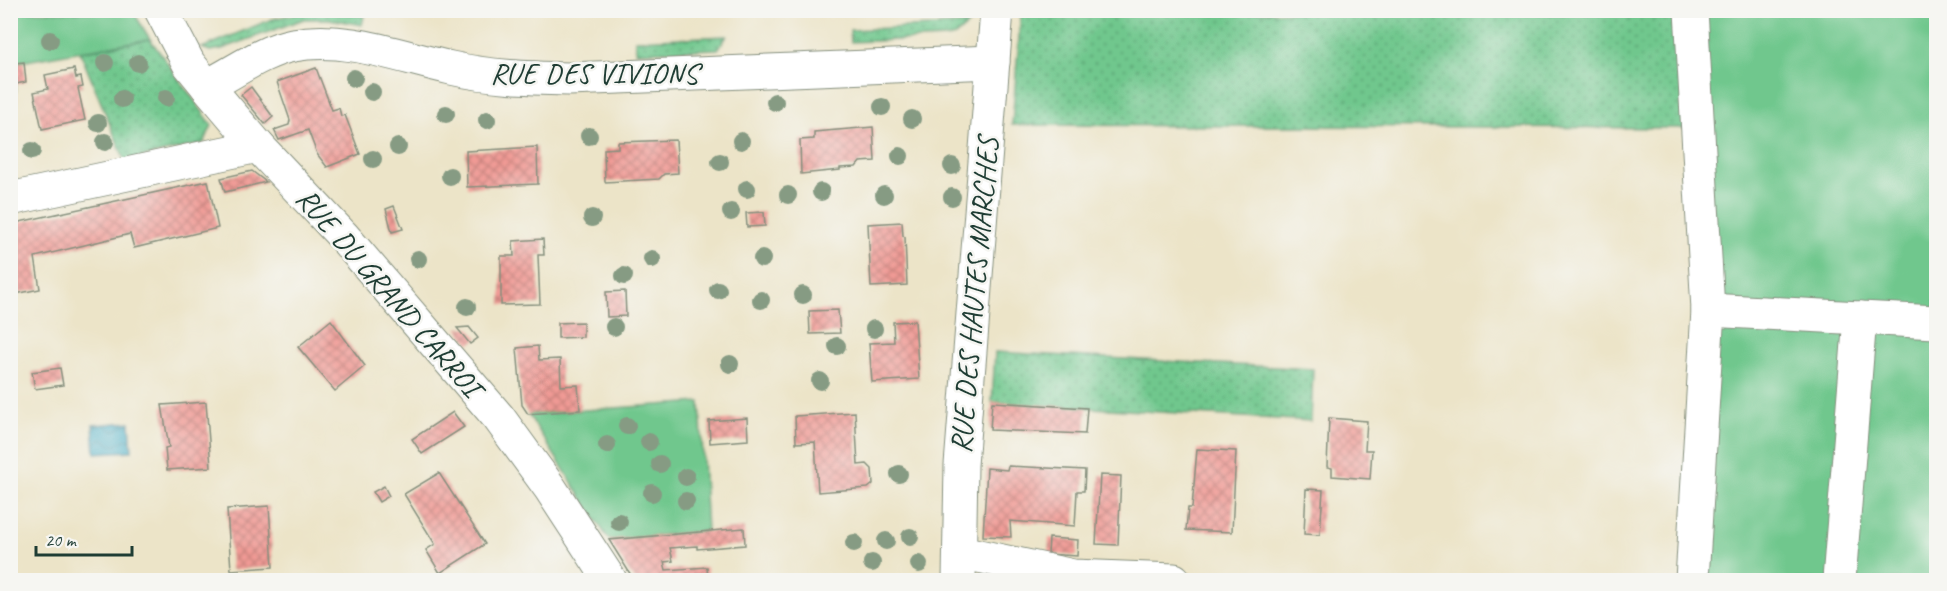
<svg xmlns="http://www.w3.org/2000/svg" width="1947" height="591" font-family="Caveat,sans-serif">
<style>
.grass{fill:url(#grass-dots);stroke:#488260;stroke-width:1.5}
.garden{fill:#70c78d;stroke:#488260;stroke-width:1.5}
.water{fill:url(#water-waves);stroke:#31747c;stroke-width:1.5}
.building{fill:url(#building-cross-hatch)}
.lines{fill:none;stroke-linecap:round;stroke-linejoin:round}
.minor-casing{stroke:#86907e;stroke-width:35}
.minor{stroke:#fff;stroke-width:33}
.tree{fill:#869b83}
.labels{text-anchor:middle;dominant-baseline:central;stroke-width:5;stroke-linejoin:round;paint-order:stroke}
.street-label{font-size:30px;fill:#1f3d34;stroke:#f6f6f2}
</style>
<defs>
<pattern id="grass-dots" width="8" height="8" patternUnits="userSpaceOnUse" patternTransform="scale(1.5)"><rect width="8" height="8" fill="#70c78d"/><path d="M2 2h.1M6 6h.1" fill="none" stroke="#5ba374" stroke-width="1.8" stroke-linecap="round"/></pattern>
<pattern id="water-waves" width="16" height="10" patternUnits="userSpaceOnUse" patternTransform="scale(1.5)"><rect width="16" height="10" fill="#43aac3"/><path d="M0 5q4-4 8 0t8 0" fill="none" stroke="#378c9f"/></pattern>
<pattern id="building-cross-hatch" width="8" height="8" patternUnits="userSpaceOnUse" patternTransform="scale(1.5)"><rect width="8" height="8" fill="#f09a94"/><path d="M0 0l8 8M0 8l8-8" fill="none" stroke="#c27f7a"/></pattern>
</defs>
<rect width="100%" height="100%" fill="#f6f6f2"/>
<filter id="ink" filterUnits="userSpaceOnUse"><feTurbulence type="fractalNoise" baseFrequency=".0167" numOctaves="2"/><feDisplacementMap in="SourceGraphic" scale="12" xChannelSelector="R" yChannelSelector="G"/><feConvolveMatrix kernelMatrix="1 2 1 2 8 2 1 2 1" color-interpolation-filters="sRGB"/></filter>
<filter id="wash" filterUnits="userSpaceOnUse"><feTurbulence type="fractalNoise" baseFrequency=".008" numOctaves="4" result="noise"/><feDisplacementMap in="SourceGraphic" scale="24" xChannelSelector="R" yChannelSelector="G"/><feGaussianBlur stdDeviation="1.35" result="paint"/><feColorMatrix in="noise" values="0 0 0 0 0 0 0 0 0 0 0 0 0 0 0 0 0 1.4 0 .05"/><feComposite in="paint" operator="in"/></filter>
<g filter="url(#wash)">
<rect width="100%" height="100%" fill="#ece4c8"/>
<g class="grass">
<polygon points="310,11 333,11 364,16 362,25 329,19 304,19 222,49 210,51 202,48 272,19"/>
<polygon points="1021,11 1683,14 1689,128 1012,125"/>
<polygon points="969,24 955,36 947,38 851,42 850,30"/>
<polygon points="727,36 718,49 636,52 635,40"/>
<polygon points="150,39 212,125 204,143 125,161 80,52"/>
<polygon points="995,352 1313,369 1311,421 992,402"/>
</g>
<g class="garden">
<polygon points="11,11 134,13 150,39 15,63 16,91 11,92"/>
<polygon points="1697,11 1936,11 1936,580 1701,580"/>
<polygon points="700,402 707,531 609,540 528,414"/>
</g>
<polygon class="water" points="130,422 132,451 95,453 93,425"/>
<g id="blocks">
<g class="building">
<polygon points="24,62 26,82 16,84 15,63"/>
<polygon points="316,68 332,110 339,108 341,116 345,115 360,154 327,167 317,154 308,130 279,140 274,130 289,125 290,120 277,82"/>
<polygon points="74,69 76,78 81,77 83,87 78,88 85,120 42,129 34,92 48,89 45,75"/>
<polygon points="251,87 273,117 265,124 241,95"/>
<polygon points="16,91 17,101 10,103 10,92"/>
<polygon points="873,127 875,161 860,162 856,167 840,168 840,170 801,174 800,140 814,139 814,132"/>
<polygon points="676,140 678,173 664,174 659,179 605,182 604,149 618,148 618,142"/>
<polygon points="537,147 538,184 467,187 466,151"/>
<polygon points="252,171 266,182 225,192 221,178"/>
<polygon points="208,181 218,228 134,248 130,234 35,257 40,289 15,294 11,275 16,274 10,224"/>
<polygon points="394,206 403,229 392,232 386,209"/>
<polygon points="764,212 765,226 747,227 746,213"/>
<polygon points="902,222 903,236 905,237 907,285 871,287 868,224"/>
<polygon points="543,239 544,255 538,255 540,304 501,305 501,256 514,256 513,241"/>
<polygon points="625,291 626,316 607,317 606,292"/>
<polygon points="838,310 840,333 810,334 809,311"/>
<polygon points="331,320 365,366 335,391 298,347"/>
<polygon points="915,321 919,379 872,382 869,343 894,342 893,322"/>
<polygon points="583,322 583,337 558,338 558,323"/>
<polygon points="469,327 478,338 470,344 457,328"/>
<polygon points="538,346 539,360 560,359 561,386 578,385 580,410 528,414 522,405 517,348"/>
<polygon points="60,368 63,385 35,389 32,372"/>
<polygon points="206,402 211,467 167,470 165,448 169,447 162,405"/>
<polygon points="992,402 1087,408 1085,434 990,430"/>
<polygon points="453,412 464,427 422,454 412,439"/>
<polygon points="855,412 858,465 867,464 872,469 873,484 868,488 818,492 815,442 796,443 795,416"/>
<polygon points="747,418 748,440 710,443 709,421"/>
<polygon points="1329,418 1367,421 1365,450 1372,450 1370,479 1332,476 1332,468 1327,467"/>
<polygon points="1197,449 1236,451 1232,532 1186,530 1188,508 1192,508"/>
<polygon points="1008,466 1085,470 1084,491 1077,491 1075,526 1010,521 1011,537 983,536 987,468 1007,470"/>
<polygon points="439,473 485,544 440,573 426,550 435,544 404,494"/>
<polygon points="1100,475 1121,476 1118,545 1096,544"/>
<polygon points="384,486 389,496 379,502 373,492"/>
<polygon points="1306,489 1323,490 1320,535 1304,534"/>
<polygon points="269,506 273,567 231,570 227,509"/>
<polygon points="744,528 745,545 697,549 697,546 670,548 673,561 664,562 666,570 707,567 708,580 634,580 609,540"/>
<polygon points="1049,538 1078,540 1077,556 1048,554"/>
<polygon points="981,574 999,576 999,580 981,580"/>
</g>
</g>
</g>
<g filter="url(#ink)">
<use href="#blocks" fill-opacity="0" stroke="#86907e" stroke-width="1.5"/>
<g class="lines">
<g class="minor-casing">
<g id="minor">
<polyline points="161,10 189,64 207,86 258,146 343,236 499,418 550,488 610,580"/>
<polyline points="1691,10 1708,310 1692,580"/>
<path d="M207,86C235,72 262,51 293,45C346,35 400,57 451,68C490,77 529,78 569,79L993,62"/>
<polyline points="10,199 258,146"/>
<polyline points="1708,310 1936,322"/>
<polyline points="960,552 1073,576 1174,580"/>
<polyline points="959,580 961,465 997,10"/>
<polyline points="1839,580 1860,318"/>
</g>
</g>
<use href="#minor" class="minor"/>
</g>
<g class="tree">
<circle cx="50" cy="40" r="9"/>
<circle cx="105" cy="63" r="9"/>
<circle cx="138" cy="63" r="9"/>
<circle cx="354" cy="78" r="9"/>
<circle cx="372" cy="92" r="9"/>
<circle cx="166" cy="98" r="9"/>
<circle cx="122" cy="99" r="9"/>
<circle cx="775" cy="102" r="9"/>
<circle cx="882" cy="107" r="9"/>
<circle cx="446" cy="114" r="9"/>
<circle cx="912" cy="119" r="9"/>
<circle cx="487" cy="120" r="9"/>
<circle cx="98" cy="123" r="9"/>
<circle cx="589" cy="136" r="9"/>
<circle cx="741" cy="141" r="9"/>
<circle cx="105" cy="142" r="9"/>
<circle cx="398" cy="147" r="9"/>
<circle cx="32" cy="151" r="9"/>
<circle cx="900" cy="156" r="9"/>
<circle cx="373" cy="159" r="9"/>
<circle cx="720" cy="162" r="9"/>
<circle cx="952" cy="166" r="9"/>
<circle cx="450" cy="176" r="9"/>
<circle cx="747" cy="189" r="9"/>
<circle cx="821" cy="192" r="9"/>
<circle cx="788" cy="195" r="9"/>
<circle cx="884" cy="195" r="9"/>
<circle cx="952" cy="197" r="9"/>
<circle cx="731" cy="212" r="9"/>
<circle cx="592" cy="218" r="9"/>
<circle cx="418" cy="259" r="9"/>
<circle cx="652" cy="259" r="9"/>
<circle cx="762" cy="259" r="9"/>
<circle cx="624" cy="276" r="9"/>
<circle cx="718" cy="290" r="9"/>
<circle cx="803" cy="295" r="9"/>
<circle cx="761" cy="300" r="9"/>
<circle cx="467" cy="307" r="9"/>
<circle cx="614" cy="327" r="9"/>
<circle cx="874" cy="329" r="9"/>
<circle cx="837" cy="346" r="9"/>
<circle cx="730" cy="364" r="9"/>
<circle cx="820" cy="381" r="9"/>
<circle cx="627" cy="426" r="9"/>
<circle cx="649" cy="442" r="9"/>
<circle cx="607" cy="445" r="9"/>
<circle cx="660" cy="464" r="9"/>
<circle cx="899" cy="474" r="9"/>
<circle cx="686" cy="477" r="9"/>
<circle cx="652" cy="493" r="9"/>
<circle cx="686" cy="501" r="9"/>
<circle cx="619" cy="522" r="9"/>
<circle cx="910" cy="537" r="9"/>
<circle cx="886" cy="541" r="9"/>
<circle cx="854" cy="543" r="9"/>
<circle cx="872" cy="563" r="9"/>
<circle cx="919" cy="564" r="9"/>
</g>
</g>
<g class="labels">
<g class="street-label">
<text x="594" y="73">RUE DES VIVIONS</text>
<text transform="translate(389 292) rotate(49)">RUE DU GRAND CARROI</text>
<text transform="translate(974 295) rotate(-85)">RUE DES HAUTES MARCHES</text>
</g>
</g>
<rect width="1947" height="591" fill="none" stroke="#f6f6f2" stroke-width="36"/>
<path d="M36 546v9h96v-9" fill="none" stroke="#1f3d34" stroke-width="3"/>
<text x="45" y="546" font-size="18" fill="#1f3d34" stroke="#f6f6f2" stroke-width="4.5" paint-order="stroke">20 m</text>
</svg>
